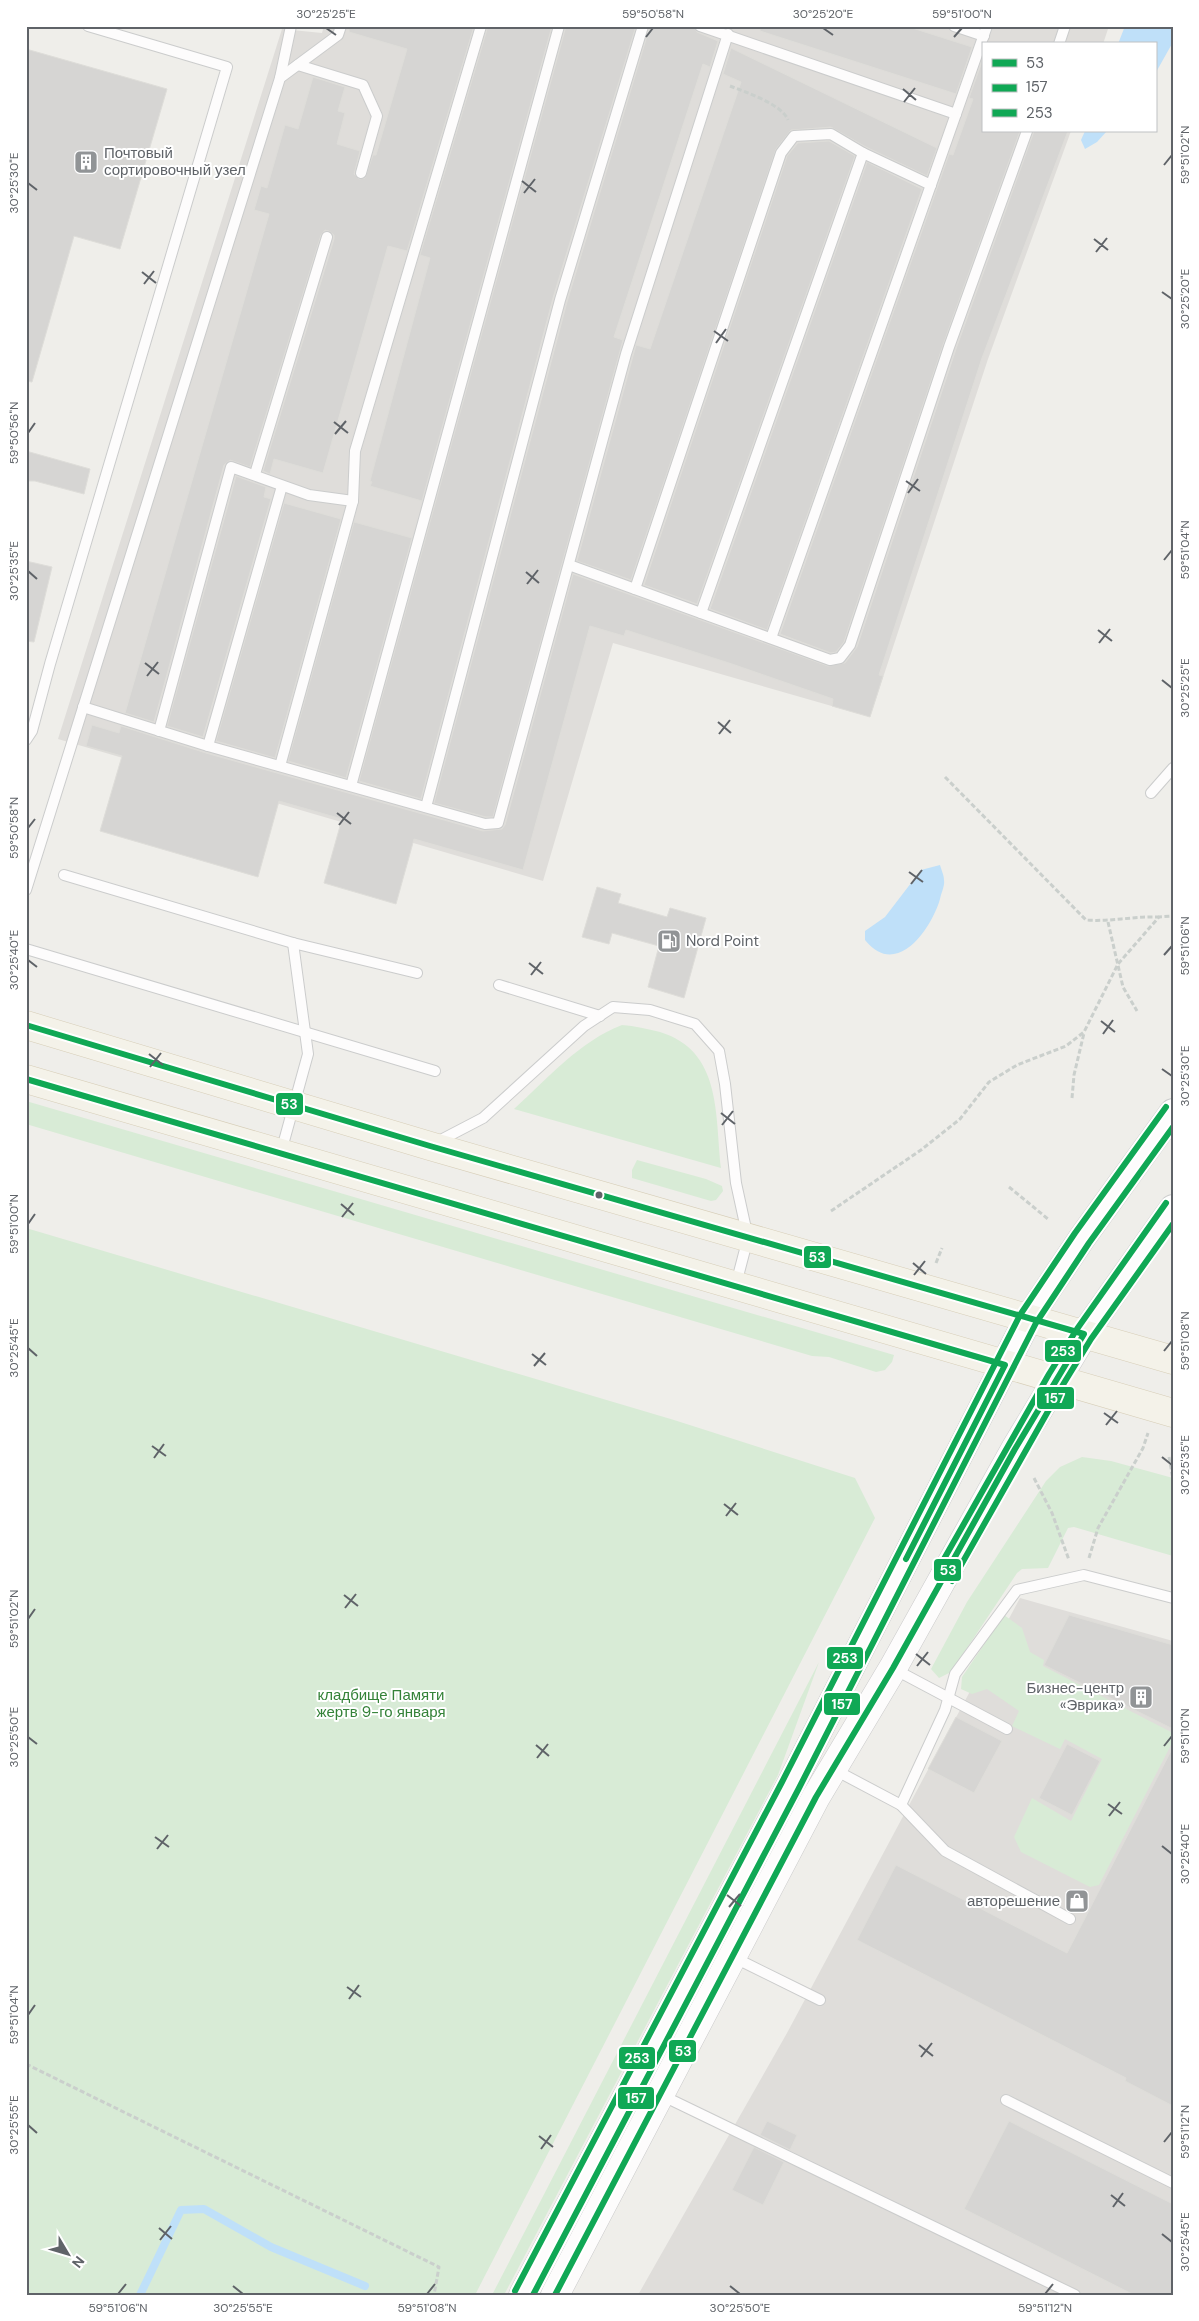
<svg xmlns="http://www.w3.org/2000/svg" width="1199" height="2321" font-family="'DM Sans',sans-serif">
<style>
.industrial{fill:#dfddda}
.green{fill:#d8ebd6}
.water{fill:#bfe0f9}
.lines{fill:none;stroke-linecap:round;stroke-linejoin:round}
.stream{stroke:#bfe0f9;stroke-width:8}
.building{fill:#d6d5d3;stroke:#deddd9}
.service-casing{stroke:#cbcccc;stroke-width:12}
.tertiary-casing{stroke:#cbcccc;stroke-width:28}
.secondary-casing{stroke:#cacacb;stroke-width:29}
.primary-casing{stroke:#d7ceb8;stroke-width:29}
.path{stroke:#cacfcc;stroke-width:3;stroke-dasharray:5 2.5;stroke-linecap:butt}
.service{stroke:#fdfcfc;stroke-width:10}
.tertiary{stroke:#fdfcfc;stroke-width:26}
.secondary{stroke:#fdfcfc;stroke-width:28}
.primary{stroke:#f4f2e9;stroke-width:28}
.bus-1-casing{stroke:#fff;stroke-width:10}
.bus-2-casing{stroke:#fff;stroke-width:10}
.bus-3-casing{stroke:#fff;stroke-width:10}
.bus-1{stroke:#10a855;stroke-width:6}
.bus-2{stroke:#10a855;stroke-width:6}
.bus-3{stroke:#10a855;stroke-width:6}
.ticks{fill:none;stroke:#5f6368;stroke-width:2}
.bus-dot{fill:#5f6368;stroke:#fff;stroke-width:2}
.labels{text-anchor:middle;dominant-baseline:central;stroke-width:4;stroke-linejoin:round;paint-order:stroke}
.poi-label{font-size:15px;fill:#5f6368;stroke:#fff;text-anchor:start}
.park-label{font-size:15px;fill:#348238;stroke:#fff}
.line-badge{stroke:#fff;stroke-width:2}
.badge-label{font-size:14px;text-anchor:middle;font-weight:bold;fill:#fff}
.neatline{fill:none;stroke:#5f6368;stroke-width:2}
.ticks-label{font-size:12px;text-anchor:middle;fill:#5f6368}
</style>
<rect width="100%" height="100%" fill="#efeeea"/>
<g class="industrial">
<polygon points="324,26 1109,26 1103,44 983,44 983,131 1071,131 988,359 870,717 613,643 543,881 58,739 282,29 322,33"/>
<polygon points="1020,1598 1173,1641 1173,2295 638,2295 787,2033"/>
</g>
<g class="green">
<path d="M622,1025C635,1026 647,1029 660,1032C722,1051 715,1115 721,1168L514,1109C547,1079 580,1041 622,1025Z"/>
<polygon points="26,1101 894,1355 892,1362 885,1370 876,1372 829,1357 812,1356 26,1124"/>
<polygon points="637,1160 706,1179 722,1186 723,1191 716,1200 711,1201 632,1178 632,1170"/>
<polygon points="26,1228 674,1420 855,1478 875,1518 475,2295 26,2295"/>
<polygon points="1082,1457 1111,1461 1173,1478 1173,1556 1074,1527 1068,1528 1048,1568 1022,1569 1017,1573 951,1672 939,1678 931,1669 967,1602 1046,1481 1060,1467"/>
<polygon points="1004,1615 1022,1628 1030,1652 1044,1660 1043,1666 1173,1733 1173,1741 1099,1885 1090,1887 1021,1852 1014,1837 1032,1798 1071,1821 1102,1759 1065,1739 1060,1749 1012,1726 1019,1711 987,1689 972,1694 961,1689 962,1677"/>
<polygon points="819,1662 778,1775 504,2295 492,2295"/>
</g>
<g class="water">
<polygon points="1125,26 1173,26 1173,42 1155,74 1155,44 1118,44"/>
<polygon points="1085,131 1107,131 1097,142 1085,149 1081,140"/>
<path d="M940,865C941,869 944,875 944,880C945,886 941,893 940,899C931,930 896,979 865,940V931L885,917L921,870Z"/>
</g>
<g class="lines">
<polyline class="stream" points="140,2295 181,2210 204,2209 271,2247 365,2286"/>
</g>
<g class="building">
<polygon points="349,26 474,26 407,251 388,246 323,473 274,459 270,474 263,471 334,239 334,235 329,231 325,230 321,235 250,467 230,460 224,465 154,722 125,713 269,214 254,210 261,186 267,188 285,125 298,129 313,77 345,87 338,111 345,113 337,144 360,151 354,174 359,179 365,178 373,155 376,155 407,49 349,32"/>
<polygon points="488,26 552,26 422,501 370,486 372,482 370,481 430,258 420,255"/>
<polygon points="566,26 636,26 553,298 421,799 359,781"/>
<polygon points="650,26 693,26 697,32 718,41 710,67 703,64 614,337 623,340 493,817 486,817 434,803 567,302"/>
<polygon points="760,26 906,26 972,47 956,94 760,31"/>
<polygon points="731,48 937,148 927,176 866,147 831,127 791,130 776,149 631,580 577,561 636,345 650,349 741,82 723,74"/>
<polygon points="26,49 167,89 120,249 74,236 32,382 26,381"/>
<polygon points="983,59 983,131 1020,131 943,345 844,642 836,652 831,653 780,634 949,154 953,155 973,99 969,98"/>
<polygon points="1034,131 1068,131 982,358 879,675 883,676 870,717 832,706 833,699 729,663 626,630 624,636 590,626 523,870 414,839 396,904 324,883 342,819 279,801 258,877 100,831 122,756 86,746 92,725 119,733 121,726 206,753 483,831 502,829 505,825 573,574 828,666 845,663 857,647 956,349"/>
<polygon points="829,141 855,156 697,604 644,585 787,156 798,143"/>
<polygon points="867,162 922,189 767,630 710,609"/>
<polygon points="26,451 90,469 84,494 35,481 26,481"/>
<polygon points="236,476 266,487 264,497 271,499 203,737 167,726"/>
<polygon points="284,503 341,519 275,758 216,741"/>
<polygon points="354,522 412,538 346,778 288,761"/>
<polygon points="26,561 52,567 34,642 26,641"/>
<polygon points="597,887 621,894 618,903 667,917 670,908 706,918 684,998 648,987 659,946 612,933 609,944 582,937"/>
<polygon points="1069,1615 1173,1645 1173,1729 1044,1665"/>
<polygon points="956,1717 1002,1741 974,1793 928,1769"/>
<polygon points="1067,1744 1100,1761 1072,1815 1039,1798"/>
<polygon points="1173,1747 1173,2106 1125,2081 1126,2078 857,1940 896,1865 1067,1953"/>
<polygon points="767,2121 797,2135 790,2150 760,2135"/>
<polygon points="1009,2121 1173,2204 1173,2295 1134,2295 964,2209"/>
<polygon points="754,2147 784,2162 763,2205 732,2190"/>
</g>
<g class="lines">
<g class="service-casing">
<g id="service">
<polyline points="700,26 956,114"/>
<polyline points="954,26 984,36"/>
<polyline points="1059,44 1065,26"/>
<polyline points="298,65 363,85 377,116 361,173"/>
<polyline points="280,78 291,26"/>
<polyline points="255,474 327,237"/>
<polyline points="569,565 830,660 840,658 850,645 949,347 1027,131"/>
<polyline points="635,589 781,153 794,136 831,134 863,153 931,185"/>
<polyline points="701,613 863,153"/>
<polyline points="771,638 987,26"/>
<polyline points="83,707 208,746 485,824 498,823 626,354 728,34"/>
<polyline points="159,731 231,467 309,495 353,501"/>
<polyline points="26,740 32,731 50,664 227,67 88,26"/>
<polyline points="208,746 282,486"/>
<polyline points="280,766 353,501 355,451 481,26"/>
<polyline points="351,786 559,26"/>
<polyline points="1151,793 1173,768"/>
<polyline points="426,807 560,300 643,26"/>
<polyline points="64,875 293,943 417,973"/>
<polyline points="26,890 280,78 338,35 341,26"/>
<polyline points="26,949 435,1071"/>
<polyline points="499,985 600,1016"/>
<polyline points="435,1143 483,1118 584,1026 613,1007 650,1010 695,1024 719,1051 725,1084 736,1183 748,1238 736,1284"/>
<polyline points="281,1152 308,1054 293,943"/>
<polyline points="894,1669 1007,1729"/>
<polyline points="833,1769 901,1805 945,1851 1070,1919"/>
<polyline points="901,1805 945,1710 955,1674 1017,1590 1084,1575 1173,1598"/>
<polyline points="733,1957 820,2000"/>
<polyline points="661,2095 1075,2295"/>
<polyline points="1006,2100 1173,2183"/>
</g>
</g>
<g class="tertiary-casing">
<g id="tertiary">
<polyline points="1028,1319 1082,1238 1173,1112"/>
<polyline points="1084,1334 1173,1208"/>
</g>
</g>
<g class="secondary-casing">
<g id="secondary">
<polyline points="523,2295 790,1786 1028,1319"/>
<polyline points="555,2295 816,1797 893,1668 1015,1449 1084,1334"/>
</g>
</g>
<g class="primary-casing">
<g id="primary">
<polyline points="26,1025 430,1146 1173,1360"/>
<polyline points="26,1079 1173,1413"/>
</g>
</g>
<g class="path">
<path d="M730,86C745,92 782,104 788,120"/>
<path d="M945,777L1086,920C1111,922 1134,916 1159,917"/>
<polyline points="1108,922 1123,987 1137,1011"/>
<polyline points="1072,1098 1074,1075 1084,1033"/>
<polyline points="1009,1187 1048,1219"/>
<polyline points="831,1211 921,1150 960,1119 989,1082 1017,1065 1066,1046 1084,1032 1118,964 1159,917 1173,916"/>
<polyline points="936,1263 942,1248"/>
<polyline points="1169,1457 1173,1479"/>
<polyline points="1034,1478 1052,1513 1069,1560"/>
<polyline points="1089,1558 1098,1528 1143,1448 1148,1433"/>
<polyline points="26,2064 439,2267 434,2295"/>
</g>
<use href="#service" class="service"/>
<use href="#tertiary" class="tertiary"/>
<use href="#secondary" class="secondary"/>
<use href="#primary" class="primary"/>
<g class="bus-1-casing">
<g id="bus-1">
<polyline points="26,1025 430,1146 1084,1334 1015,1449 893,1668 816,1797 555,2295"/>
<polyline points="26,1079 1005,1365 906,1559"/>
</g>
</g>
<g class="bus-2-casing">
<g id="bus-2">
<polyline points="952,1581 1064,1383 1091,1339 1173,1224"/>
<polyline points="533,2295 798,1790 1036,1323 1089,1243 1173,1127"/>
</g>
</g>
<g class="bus-3-casing">
<g id="bus-3">
<polyline points="936,1573 1049,1374 1077,1329 1166,1203"/>
<polyline points="515,2291 782,1782 1020,1315 1075,1233 1166,1107"/>
</g>
</g>
<use href="#bus-1" class="bus-1"/>
<use href="#bus-2" class="bus-2"/>
<use href="#bus-3" class="bus-3"/>
</g>
<path class="ticks" d="M326,28L336,35M823,28L833,35M646,37L653,28M954,37L962,28M903,89L916,100M904,102L915,88M1164,165L1172,155M522,181L536,192M28,183L37,190M524,193L535,179M1094,239L1108,250M1096,252L1107,238M142,272L156,283M144,284L154,271M1162,292L1172,299M714,331L728,341M716,343L726,329M334,422L348,433M28,433L35,423M335,434L346,421M906,481L920,491M908,493L918,479M1164,560L1172,550M28,571L37,579M526,572L539,583M527,584L538,570M1098,630L1112,641M1099,643L1110,629M145,663L159,674M147,676L158,662M1162,680L1172,688M718,722L731,733M719,734L730,720M337,813L351,824M339,825L349,812M28,828L35,819M909,872L923,882M911,884L922,870M1164,955L1172,946M28,960L37,967M529,963L543,974M531,975L541,962M1101,1021L1115,1032M1103,1034L1113,1020M149,1054L163,1065M150,1067L161,1053M1162,1069L1172,1076M721,1113L735,1124M722,1125L733,1111M341,1204L354,1215M342,1217L353,1203M28,1224L35,1214M913,1263L926,1274M914,1275L925,1261M28,1348L37,1356M1164,1351L1172,1341M532,1354L546,1365M534,1366L545,1353M1104,1413L1118,1423M1106,1425L1117,1411M152,1446L166,1456M1162,1457L1172,1465M154,1458L164,1444M724,1504L738,1515M726,1516L736,1503M344,1595L358,1606M345,1608L356,1594M28,1619L35,1609M916,1654L930,1665M917,1666L928,1652M28,1737L37,1744M536,1745L549,1756M1164,1746L1172,1736M537,1758L548,1744M1108,1804L1122,1814M1109,1816L1120,1802M155,1837L169,1847M1162,1846L1172,1854M157,1849L168,1835M727,1895L741,1906M729,1907L740,1894M347,1987L361,1997M349,1999L359,1985M28,2015L35,2005M919,2045L933,2056M921,2057L932,2043M28,2125L37,2133M539,2136L553,2147M1164,2142L1172,2132M541,2149L551,2135M1111,2195L1125,2206M1113,2207L1123,2193M159,2228L172,2239M1162,2234L1172,2242M160,2240L171,2226M233,2286L243,2294M730,2286L740,2294M118,2294L126,2284M427,2294L435,2284M1045,2294L1053,2284"/>
<defs>
<g id="building-square" transform="scale(1.25)"><rect x="-9" y="-9" width="18" height="18" rx="4" fill="#919496" stroke="#fff"/><path d="M-4-6H4V6H1V3H-1V6H-4ZM-2.5-4.3h1.7v1.8h-1.7ZM.8-4.3h1.7v1.8H.8ZM-2.5-1h1.7V.8h-1.7ZM.8-1h1.7V.8H.8Z" fill="#fff"/></g>
<g id="fuel-square" transform="scale(1.25)"><rect x="-9" y="-9" width="18" height="18" rx="4" fill="#919496" stroke="#fff"/><path d="M-5.5-6h7V0h2V4h1.3V-2.5L3-4.5l.8-.8L6-3V5H2.5V1h-1V6h-7ZM-4.2-4.7v3.2H.2V-4.7Z" fill="#fff"/></g>
<g id="shop-square" transform="scale(1.25)"><rect x="-9" y="-9" width="18" height="18" rx="4" fill="#919496" stroke="#fff"/><path d="M-5-2.5h2.3a2.7 3.5 0 0 1 5.4 0H5L5.5 6h-11ZM-1.5-2.5h3a1.5 2.3 0 0 0-3 0Z" fill="#fff"/></g>
</defs>
<g fill-rule="evenodd">
<use href="#building-square" x="86" y="162"/>
<use href="#fuel-square" x="669" y="941"/>
<use href="#building-square" x="1141" y="1697"/>
<use href="#shop-square" x="1077" y="1901"/>
</g>
<circle class="bus-dot" cx="599" cy="1195" r="4.5"/>
<g class="labels">
<g class="poi-label">
<text x="104" y="153">Почтовый<tspan x="104" dy="17">сортировочный узел</tspan></text>
<text x="686" y="941">Nord Point</text>
<text x="1124" y="1688" text-anchor="end">Бизнес-центр<tspan x="1124" dy="17">«Эврика»</tspan></text>
<text x="1060" y="1901" text-anchor="end">авторешение</text>
</g>
<g class="park-label">
<text x="381" y="1695">кладбище Памяти<tspan x="381" dy="17">жертв 9-го января</tspan></text>
</g>
</g>
<g class="line-badge">
<rect x="275" y="1092" width="29" height="24" rx="5" fill="#10a855"/>
<rect x="803" y="1245" width="29" height="24" rx="5" fill="#10a855"/>
<rect x="1044" y="1339" width="38" height="24" rx="5" fill="#10a855"/>
<rect x="1036" y="1386" width="39" height="24" rx="5" fill="#10a855"/>
<rect x="933" y="1558" width="29" height="24" rx="5" fill="#10a855"/>
<rect x="826" y="1646" width="38" height="24" rx="5" fill="#10a855"/>
<rect x="823" y="1692" width="38" height="24" rx="5" fill="#10a855"/>
<rect x="668" y="2039" width="29" height="24" rx="5" fill="#10a855"/>
<rect x="618" y="2046" width="38" height="24" rx="5" fill="#10a855"/>
<rect x="617" y="2086" width="38" height="24" rx="5" fill="#10a855"/>
</g>
<g class="badge-label">
<text x="289" y="1109">53</text>
<text x="817" y="1262">53</text>
<text x="1063" y="1356">253</text>
<text x="1055" y="1403">157</text>
<text x="948" y="1575">53</text>
<text x="845" y="1663">253</text>
<text x="842" y="1709">157</text>
<text x="683" y="2056">53</text>
<text x="637" y="2063">253</text>
<text x="636" y="2103">157</text>
</g>
<rect width="1199" height="2321" fill="none" stroke="#ffffff" stroke-width="55"/>
<rect x="982" y="42" width="175" height="90" fill="#ffffff" stroke="#bfc1c3"/>
<rect x="992" y="59" width="25" height="8" fill="#10a855" stroke="#bfc1c3"/>
<text x="1026" y="68" font-size="15" fill="#5f6368">53</text>
<rect x="992" y="84" width="25" height="8" fill="#10a855" stroke="#bfc1c3"/>
<text x="1026" y="92" font-size="15" fill="#5f6368">157</text>
<rect x="992" y="109" width="25" height="8" fill="#10a855" stroke="#bfc1c3"/>
<text x="1026" y="118" font-size="15" fill="#5f6368">253</text>
<g transform="translate(68 2254) rotate(128)" stroke="#ffffff" stroke-width="4" paint-order="stroke">
<path d="M0-4L9 19L0 12L-9 19Z" fill="#5f6368"/>
<text y="-8" font-size="14" font-weight="bold" text-anchor="middle" fill="#5f6368">N</text>
</g>
<rect x="28" y="28" width="1144" height="2266" class="neatline"/>
<g class="ticks-label">
<text x="326" y="18">30°25'25"E</text>
<text x="653" y="18">59°50'58"N</text>
<text x="823" y="18">30°25'20"E</text>
<text x="962" y="18">59°51'00"N</text>
<text transform="translate(1185 155) rotate(-90)" y="4">59°51'02"N</text>
<text transform="translate(14 183) rotate(-90)" y="4">30°25'30"E</text>
<text transform="translate(1185 299) rotate(-90)" y="4">30°25'20"E</text>
<text transform="translate(14 433) rotate(-90)" y="4">59°50'56"N</text>
<text transform="translate(1185 550) rotate(-90)" y="4">59°51'04"N</text>
<text transform="translate(14 571) rotate(-90)" y="4">30°25'35"E</text>
<text transform="translate(1185 688) rotate(-90)" y="4">30°25'25"E</text>
<text transform="translate(14 828) rotate(-90)" y="4">59°50'58"N</text>
<text transform="translate(1185 946) rotate(-90)" y="4">59°51'06"N</text>
<text transform="translate(14 960) rotate(-90)" y="4">30°25'40"E</text>
<text transform="translate(1185 1076) rotate(-90)" y="4">30°25'30"E</text>
<text transform="translate(14 1224) rotate(-90)" y="4">59°51'00"N</text>
<text transform="translate(1185 1341) rotate(-90)" y="4">59°51'08"N</text>
<text transform="translate(14 1348) rotate(-90)" y="4">30°25'45"E</text>
<text transform="translate(1185 1465) rotate(-90)" y="4">30°25'35"E</text>
<text transform="translate(14 1619) rotate(-90)" y="4">59°51'02"N</text>
<text transform="translate(1185 1736) rotate(-90)" y="4">59°51'10"N</text>
<text transform="translate(14 1737) rotate(-90)" y="4">30°25'50"E</text>
<text transform="translate(1185 1854) rotate(-90)" y="4">30°25'40"E</text>
<text transform="translate(14 2015) rotate(-90)" y="4">59°51'04"N</text>
<text transform="translate(14 2125) rotate(-90)" y="4">30°25'55"E</text>
<text transform="translate(1185 2132) rotate(-90)" y="4">59°51'12"N</text>
<text transform="translate(1185 2242) rotate(-90)" y="4">30°25'45"E</text>
<text x="118" y="2312">59°51'06"N</text>
<text x="243" y="2312">30°25'55"E</text>
<text x="427" y="2312">59°51'08"N</text>
<text x="740" y="2312">30°25'50"E</text>
<text x="1045" y="2312">59°51'12"N</text>
</g>
</svg>
